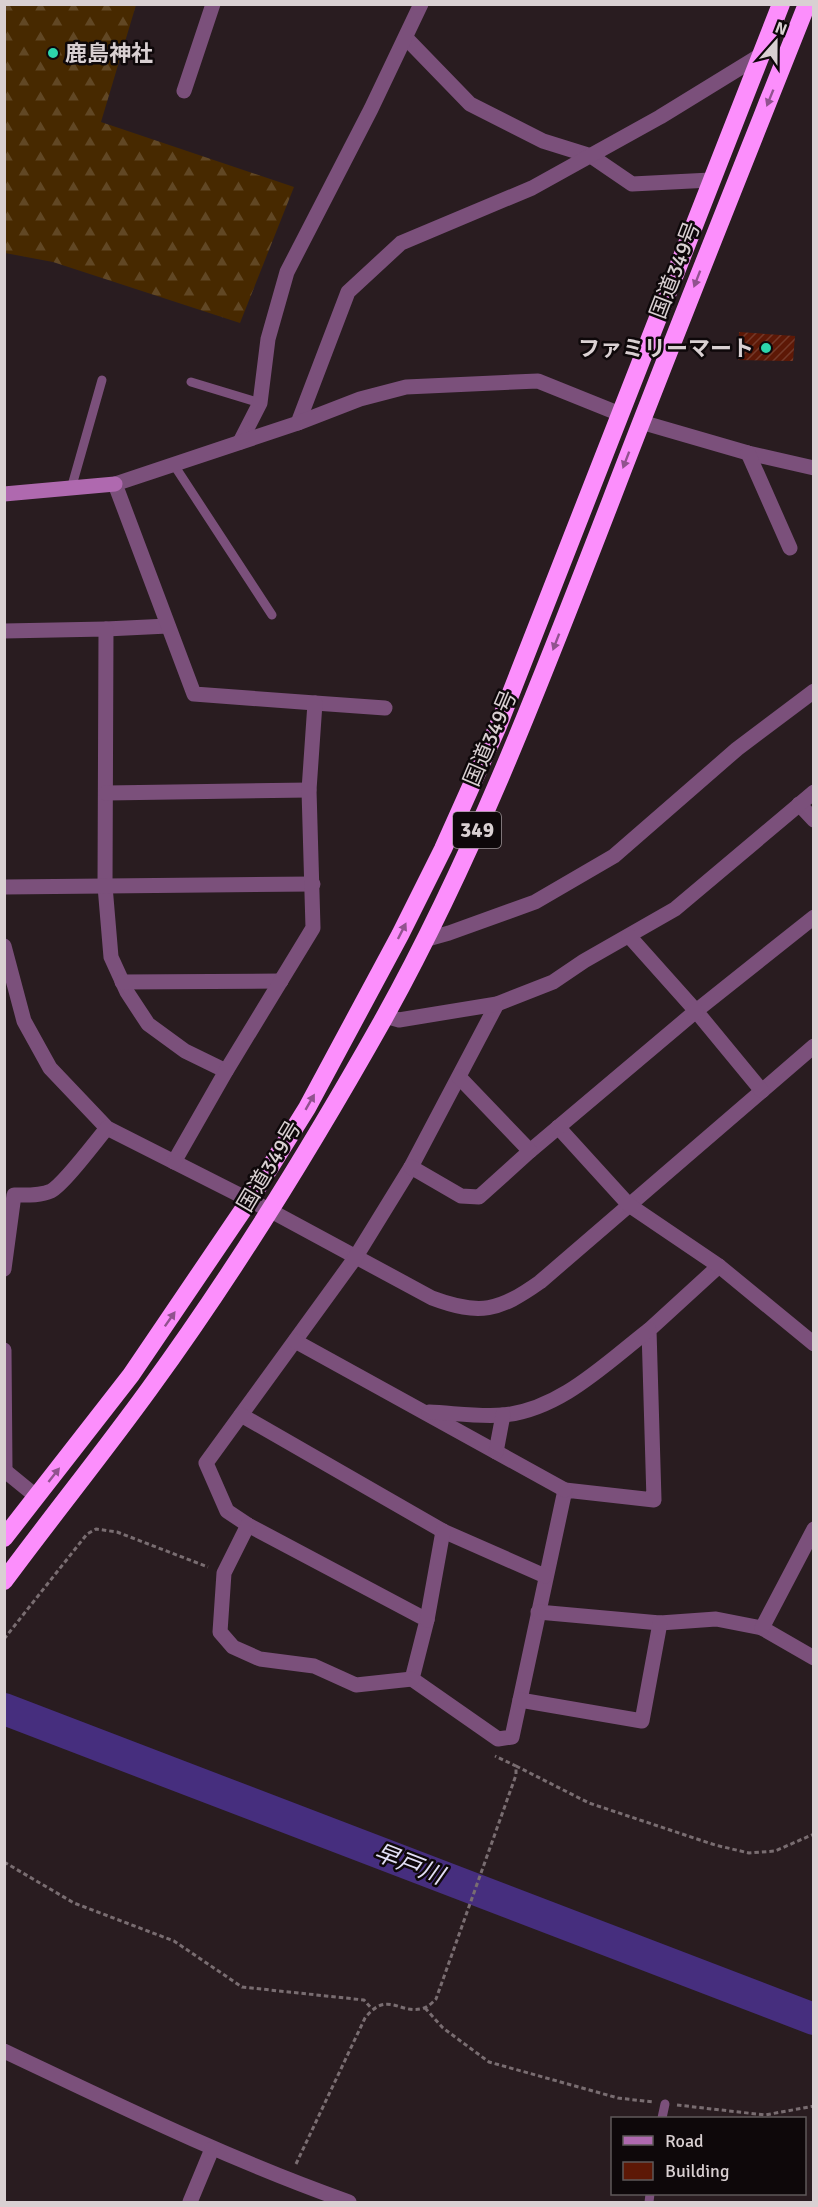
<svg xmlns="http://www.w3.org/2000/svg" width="818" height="2207" font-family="Signika,'Noto Sans JP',sans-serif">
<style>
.forest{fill:url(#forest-firs)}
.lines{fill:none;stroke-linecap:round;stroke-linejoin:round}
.river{stroke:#462e7e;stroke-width:32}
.building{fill:url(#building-hatch)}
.path{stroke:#796d71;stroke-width:3;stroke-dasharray:4.5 3;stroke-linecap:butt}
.lane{stroke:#7b507b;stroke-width:9}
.street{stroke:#7b507b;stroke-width:15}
.secondary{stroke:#af69af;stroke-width:15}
.highway{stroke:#fc8efc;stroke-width:18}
.oneway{fill:#91528f}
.poi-dot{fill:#2dd5ab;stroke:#0e080a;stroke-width:2}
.labels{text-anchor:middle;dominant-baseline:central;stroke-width:5;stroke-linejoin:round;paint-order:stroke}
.shield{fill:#0e080a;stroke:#9c9496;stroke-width:1.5}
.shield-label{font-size:21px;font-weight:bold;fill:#d9d0d2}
.poi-label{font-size:22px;font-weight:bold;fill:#d9d0d2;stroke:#0e080a;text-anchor:start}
.street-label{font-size:22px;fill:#d9d0d2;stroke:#0e080a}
.water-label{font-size:24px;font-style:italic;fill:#e2dff6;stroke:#0e080a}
</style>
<defs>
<pattern id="forest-firs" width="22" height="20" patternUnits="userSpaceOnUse" patternTransform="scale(1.5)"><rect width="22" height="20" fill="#472900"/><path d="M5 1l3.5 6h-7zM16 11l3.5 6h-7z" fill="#614724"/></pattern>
<pattern id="building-hatch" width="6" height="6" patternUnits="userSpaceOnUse" patternTransform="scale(1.5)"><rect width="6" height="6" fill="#5d1806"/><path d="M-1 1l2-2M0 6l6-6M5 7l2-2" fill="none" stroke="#743929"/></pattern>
</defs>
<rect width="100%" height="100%" fill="#291c20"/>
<polygon class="forest" points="4,5 136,5 101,122 294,187 240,323 53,262 5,253"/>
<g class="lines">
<polyline class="river" points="4,1709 814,2019"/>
</g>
<polygon class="building" points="739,332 795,336 793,361 738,360"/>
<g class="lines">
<g class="path">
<polyline points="4,1639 87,1534 96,1529 117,1532 208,1567"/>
<polyline points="516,1766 589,1803 715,1845 749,1853 775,1851 814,1834"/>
<polyline points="4,1862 74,1903 174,1941 242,1987 364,2000 372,2009"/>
<polyline points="425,2008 443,2028 489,2062 618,2098 653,2102"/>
<polyline points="677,2105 765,2115 814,2106"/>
<path d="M296,2164L365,2018C388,1989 400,2016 424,2008C428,2007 433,2002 436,1999L516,1775V1766L495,1756"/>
</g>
<g class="lane">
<polyline points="191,382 260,403"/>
<polyline points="174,465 272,615"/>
<polyline points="71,489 102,380"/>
<polyline points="662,2118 665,2104"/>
<polyline points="649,2202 650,2194"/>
</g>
<g class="street">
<polyline points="406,38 470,104 543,141 591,156 632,184 711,180"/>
<polyline points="184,91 213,4"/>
<polyline points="641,422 748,453 814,468"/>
<polyline points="298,423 348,292 401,243 532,188 660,117 761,55"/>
<polyline points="240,442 260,403 268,339 287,272 371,109 421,4"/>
<polyline points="748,453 790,548"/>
<polyline points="106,629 168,626"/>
<polyline points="4,631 106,629 105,886 111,957 127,992 148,1024 185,1051 226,1071"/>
<polyline points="315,703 385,708"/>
<polyline points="106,793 309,790"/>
<polyline points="799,804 814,820"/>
<polyline points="4,887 313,884"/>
<polyline points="424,940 449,933 535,902 614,856 737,749 814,691"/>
<path d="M4,946L24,1021L50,1068L107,1128L271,1211L432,1298C480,1316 499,1311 540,1282L814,1046"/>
<polyline points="122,982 281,981"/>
<polyline points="497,1004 411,1167 355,1258 206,1463 227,1511 248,1525 427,1620 412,1679 498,1739 512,1737 565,1490 654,1500 649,1330 719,1266"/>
<polyline points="385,1016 399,1020 497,1004 553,982 584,961 675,909 814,792"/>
<polyline points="762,1091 696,1011 814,917"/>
<polyline points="558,1127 629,1205 719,1266 814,1344"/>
<polyline points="530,1151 696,1011 629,936"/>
<polyline points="174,1162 226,1071 313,928 309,790 315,703 194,694 115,484 298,423 360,399 406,387 538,381 620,414"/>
<polyline points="411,1167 461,1196 479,1197 530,1151 459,1077"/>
<path d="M4,1269L14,1195C25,1195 40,1196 51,1191C64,1184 96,1141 107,1128"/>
<polyline points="295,1341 565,1490"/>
<polyline points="4,1350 5,1470"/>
<path d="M429,1412C453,1413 479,1417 503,1415C560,1410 606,1363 649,1330"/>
<polyline points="241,1415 443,1531 545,1576"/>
<polyline points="496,1452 503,1415"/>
<polyline points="4,1470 37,1497"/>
<polyline points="248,1525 224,1573 220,1632 233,1647 260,1659 314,1666 356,1685 412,1679"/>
<polyline points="538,1612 660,1623 716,1619 762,1628 814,1658"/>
<polyline points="427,1620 443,1531"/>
<polyline points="762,1628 814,1529"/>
<polyline points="520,1700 642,1721 660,1623"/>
<path d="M4,2051C118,2105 230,2160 349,2202"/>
<polyline points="190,2202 212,2149"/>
</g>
<polyline class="secondary" points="4,494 115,484"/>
<g class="highway">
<polyline points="4,1538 131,1375 249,1201 307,1108 400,935 443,849 498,726 781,4"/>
<path d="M4,1581C52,1516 103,1453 150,1388C236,1270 312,1146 384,1018C475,854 542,678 610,503C674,336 741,170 807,4"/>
</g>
</g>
<defs><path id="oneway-solid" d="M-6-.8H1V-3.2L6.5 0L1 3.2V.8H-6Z" transform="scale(1.5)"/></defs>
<g class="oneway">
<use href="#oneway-solid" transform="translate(770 98) rotate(112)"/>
<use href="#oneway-solid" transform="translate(697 279) rotate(111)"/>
<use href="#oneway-solid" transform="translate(626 460) rotate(111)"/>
<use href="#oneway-solid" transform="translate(556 642) rotate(111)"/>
<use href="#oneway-solid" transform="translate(402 931) rotate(-63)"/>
<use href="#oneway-solid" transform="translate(310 1102) rotate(-60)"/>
<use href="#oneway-solid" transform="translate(170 1319) rotate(-55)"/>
<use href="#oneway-solid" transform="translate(54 1475) rotate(-52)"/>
</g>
<g class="poi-dot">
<circle cx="53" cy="53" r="6"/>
<circle cx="766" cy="348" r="6"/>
</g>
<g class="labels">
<rect class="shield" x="453" y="812" width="48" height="36" rx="4.5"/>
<g class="shield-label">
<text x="477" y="830">349</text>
</g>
<g class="poi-label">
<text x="65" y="53">鹿島神社</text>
<text x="754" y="348" text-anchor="end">ファミリーマート</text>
</g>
<g class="street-label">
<text transform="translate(675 270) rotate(-69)">国道349号</text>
<text transform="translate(490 738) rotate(-67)">国道349号</text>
<text transform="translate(269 1166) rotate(-59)">国道349号</text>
</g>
<g class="water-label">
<text transform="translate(409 1864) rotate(21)">早戸川</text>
</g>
</g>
<rect width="818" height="2207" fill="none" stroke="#d9d0d2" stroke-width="12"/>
<rect x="611" y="2117" width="195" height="78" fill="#0e080a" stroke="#5f585a" stroke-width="1.5"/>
<rect x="623" y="2136" width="30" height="9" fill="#af69af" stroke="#5f585a" stroke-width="1.5"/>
<text x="665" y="2147" font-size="18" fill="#d9d0d2">Road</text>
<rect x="623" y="2162" width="30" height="18" fill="#5d1806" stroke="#5f585a" stroke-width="1.5"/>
<text x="665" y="2177" font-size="18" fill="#d9d0d2">Building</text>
<g transform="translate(776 42) rotate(21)" stroke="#0e080a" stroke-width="4.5" paint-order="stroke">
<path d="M0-4.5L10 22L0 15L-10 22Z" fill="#d9d0d2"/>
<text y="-9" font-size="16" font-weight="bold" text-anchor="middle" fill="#d9d0d2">N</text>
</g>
</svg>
